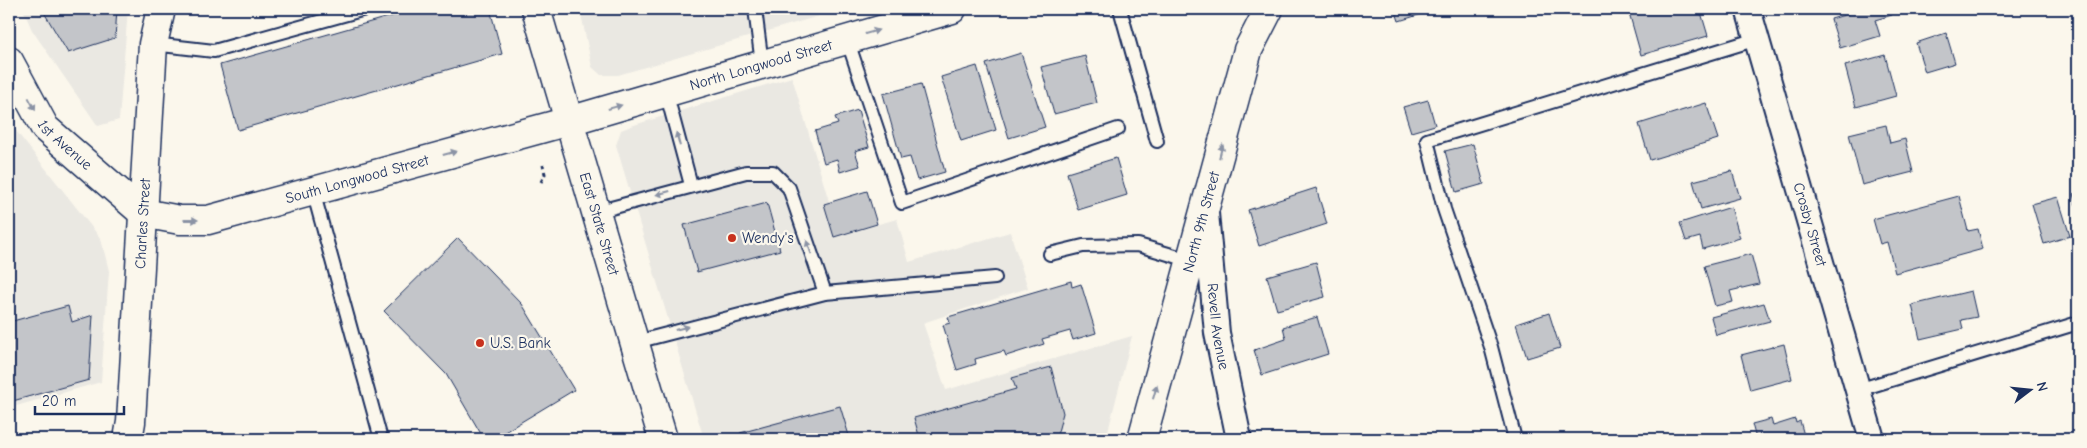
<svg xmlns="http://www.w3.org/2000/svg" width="2087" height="448" font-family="'Comic Neue',sans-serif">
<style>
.built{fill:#eae8e2}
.building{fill:#c3c5c9;stroke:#1b2f5e}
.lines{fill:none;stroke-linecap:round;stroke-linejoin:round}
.lane-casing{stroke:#1b2f5e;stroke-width:16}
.street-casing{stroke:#1b2f5e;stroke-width:28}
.secondary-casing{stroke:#1b2f5e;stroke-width:31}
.primary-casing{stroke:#1b2f5e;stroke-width:31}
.path{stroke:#1b2f5e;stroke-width:3;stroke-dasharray:4 4;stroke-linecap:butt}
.lane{stroke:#fbf7ec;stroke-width:12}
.street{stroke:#fbf7ec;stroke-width:24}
.secondary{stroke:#fbf7ec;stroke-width:28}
.primary{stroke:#fbf7ec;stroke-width:28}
.oneway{fill:#8b93a5}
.poi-dot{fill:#c8321e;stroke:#fbf7ec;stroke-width:2}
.labels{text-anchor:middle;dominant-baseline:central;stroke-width:4.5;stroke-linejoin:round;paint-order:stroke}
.street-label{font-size:15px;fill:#1b2f5e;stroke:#fbf7ec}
.poi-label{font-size:15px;fill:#1b2f5e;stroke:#fbf7ec;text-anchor:start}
</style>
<rect width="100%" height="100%" fill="#fbf7ec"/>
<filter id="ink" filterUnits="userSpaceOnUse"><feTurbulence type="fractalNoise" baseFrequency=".02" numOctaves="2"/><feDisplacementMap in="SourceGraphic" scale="10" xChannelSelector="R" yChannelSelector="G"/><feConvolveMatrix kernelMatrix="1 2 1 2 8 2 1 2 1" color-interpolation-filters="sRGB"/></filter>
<g filter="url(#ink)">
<g class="built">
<polygon points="23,9 128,9 119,120 98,126 32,30"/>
<polygon points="580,9 817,9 819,16 618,75 601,75 592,67"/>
<polygon points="792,77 839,235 897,219 909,262 1010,232 1028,288 923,323 946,390 1132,336 1106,439 704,439 616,145 621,130 634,125"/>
<polygon points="9,122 101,239 109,271 101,382 9,408"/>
</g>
<g class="building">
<polygon points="42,9 117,9 115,38 68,53"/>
<polygon points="416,9 490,9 502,54 238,130 220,65"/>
<polygon points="1395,9 1438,9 1399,21"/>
<polygon points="1628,9 1700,9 1708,36 1641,55"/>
<polygon points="1847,9 1890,9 1892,15 1875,20 1880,36 1840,48 1831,19 1848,14"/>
<polygon points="1946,33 1955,63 1925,72 1916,43"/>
<polygon points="1021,53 1045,127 1009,138 986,64"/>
<polygon points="1885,55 1896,96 1856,107 1845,66"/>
<polygon points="1085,56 1097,103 1054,114 1041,67"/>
<polygon points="977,66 996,130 961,141 941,77"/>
<polygon points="921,84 945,172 917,180 910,157 901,159 883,94"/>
<polygon points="1428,100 1435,125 1411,132 1403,107"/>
<polygon points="1706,103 1718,139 1650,160 1639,124"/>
<polygon points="858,110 869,147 855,151 860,166 840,172 837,159 824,163 815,131 838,124 835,117"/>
<polygon points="1886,125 1890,143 1905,139 1913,172 1862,185 1849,134"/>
<polygon points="1473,144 1484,184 1456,192 1445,151"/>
<polygon points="1116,158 1127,195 1078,210 1067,173"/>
<polygon points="1732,171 1740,198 1701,209 1693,181"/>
<polygon points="1316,188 1327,224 1259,246 1248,210"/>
<polygon points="867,191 877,224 834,237 824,204"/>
<polygon points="2078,192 2078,211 2073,194"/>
<polygon points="1959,196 1968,231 1978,229 1983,249 1895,273 1887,242 1880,244 1873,219"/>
<polygon points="2058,197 2070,236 2044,244 2032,204"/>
<polygon points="767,203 780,250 697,272 684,225"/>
<polygon points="1731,207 1740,238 1703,249 1700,237 1686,241 1680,223"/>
<polygon points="458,238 522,304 574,390 493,439 484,439 446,374 384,311"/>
<polygon points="1751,254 1759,284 1730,291 1733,302 1715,306 1704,266"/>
<polygon points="1316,262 1325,297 1277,310 1267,276"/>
<polygon points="1071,281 1072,287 1081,284 1096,333 1073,340 1070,331 1042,339 1044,344 1006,356 1004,351 975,359 976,364 957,370 943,325 950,323 948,317"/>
<polygon points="1971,291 1977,317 1961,320 1963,329 1920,339 1912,305"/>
<polygon points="1764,303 1770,321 1716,335 1711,317"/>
<polygon points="68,306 72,322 93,315 89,380 9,402 9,322"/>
<polygon points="1549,313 1560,348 1527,358 1516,324"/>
<polygon points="1317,317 1328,354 1262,375 1254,350 1286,339 1283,327"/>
<polygon points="1784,344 1792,379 1750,390 1741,355"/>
<polygon points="1051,367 1063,413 1056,439 920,439 914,418 1016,389 1012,378"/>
<polygon points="840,406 850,439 741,439 740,433"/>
<polygon points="1771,419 1773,426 1795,419 1796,423 1800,421 1805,439 1756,439 1752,424"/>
<polygon points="1370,433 1372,439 1348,439"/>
</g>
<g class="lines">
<g class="lane-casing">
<g id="lane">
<polyline points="755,9 762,64"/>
<polyline points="1120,9 1157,141"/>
<polyline points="847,39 902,203 1118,129"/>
<polyline points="153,44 214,51 365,9"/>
<polyline points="666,92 691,185"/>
<polyline points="313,191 381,439"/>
<polyline points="596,212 746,172 773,172 789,188 825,293"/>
<polyline points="1050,254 1083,246 1138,245 1192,261"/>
<polyline points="636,342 825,293 995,278"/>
<polyline points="1858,390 2078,323"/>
<polyline points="1515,439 1491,347 1444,209 1427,140 1757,39"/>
</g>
</g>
<g class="street-casing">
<g id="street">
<path id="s1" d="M1748,9L1872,439"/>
<path id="s2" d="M1206,213L1217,333L1239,439"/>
</g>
</g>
<g class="secondary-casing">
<g id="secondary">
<path id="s3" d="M569,121L952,9"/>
<path id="s4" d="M128,439L131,422L153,44L161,9"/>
<path id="s5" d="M1142,439L1248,50L1269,9"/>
</g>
</g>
<g class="primary-casing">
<g id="primary">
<path id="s6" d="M536,9L663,439"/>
<path id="s7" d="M9,61L45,128L143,213L180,220H208L569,121"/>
</g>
</g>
<polyline class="path" points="541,182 545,174 543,165"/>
<use href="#lane" class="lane"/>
<use href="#street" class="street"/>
<use href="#secondary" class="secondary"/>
<use href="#primary" class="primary"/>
</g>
<defs><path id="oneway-solid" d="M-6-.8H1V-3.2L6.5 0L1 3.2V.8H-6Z" transform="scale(1.25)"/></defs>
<g class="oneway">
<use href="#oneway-solid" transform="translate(872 32) rotate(-16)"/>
<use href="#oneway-solid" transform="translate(32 104) rotate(62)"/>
<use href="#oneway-solid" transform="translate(615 107) rotate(-16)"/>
<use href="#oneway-solid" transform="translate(678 139) rotate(-105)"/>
<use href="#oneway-solid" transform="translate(1221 151) rotate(-76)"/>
<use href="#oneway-solid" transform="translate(450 153) rotate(-15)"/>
<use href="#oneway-solid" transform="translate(663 193) rotate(165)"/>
<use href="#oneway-solid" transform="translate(191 220)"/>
<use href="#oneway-solid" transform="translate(809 247) rotate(-109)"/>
<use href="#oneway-solid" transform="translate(682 328) rotate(-15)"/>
<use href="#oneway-solid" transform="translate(1155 392) rotate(-74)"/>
</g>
</g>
<g class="poi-dot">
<circle cx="732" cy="238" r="5"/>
<circle cx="480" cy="343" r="5"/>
</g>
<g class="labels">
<g class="street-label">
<text stroke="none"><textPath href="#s3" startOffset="200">North Longwood Street</textPath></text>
<text stroke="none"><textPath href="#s7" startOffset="102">1st Avenue</textPath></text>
<text stroke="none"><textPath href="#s7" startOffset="426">South Longwood Street</textPath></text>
<text stroke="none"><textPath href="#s5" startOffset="225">North 9th Street</textPath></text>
<text stroke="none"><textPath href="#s4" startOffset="216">Charles Street</textPath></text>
<text stroke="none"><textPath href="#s6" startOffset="224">East State Street</textPath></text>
<text stroke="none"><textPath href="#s1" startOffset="224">Crosby Street</textPath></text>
<text stroke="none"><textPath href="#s2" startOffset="114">Revell Avenue</textPath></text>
</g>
<g class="poi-label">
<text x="742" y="238">Wendy's</text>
<text x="490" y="343">U.S. Bank</text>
</g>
</g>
<rect width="2087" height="448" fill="none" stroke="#fbf7ec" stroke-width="30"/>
<rect x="15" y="15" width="2057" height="418" fill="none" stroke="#1b2f5e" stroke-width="2" filter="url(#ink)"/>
<g transform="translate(2030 390) rotate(74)" stroke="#fbf7ec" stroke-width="4" paint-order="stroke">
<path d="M0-4L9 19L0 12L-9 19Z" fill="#1b2f5e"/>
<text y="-8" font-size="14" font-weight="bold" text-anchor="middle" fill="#1b2f5e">N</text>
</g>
<path d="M35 406v8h89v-8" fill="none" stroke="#1b2f5e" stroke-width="2.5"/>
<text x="42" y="406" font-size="15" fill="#1b2f5e" stroke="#fbf7ec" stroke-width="4" paint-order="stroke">20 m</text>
</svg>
